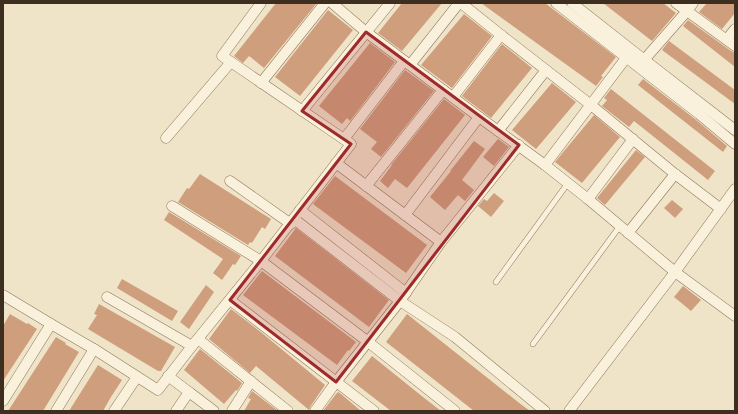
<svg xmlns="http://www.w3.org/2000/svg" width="738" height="414" font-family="'Libre Baskerville',serif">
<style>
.building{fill:#cf9f7d}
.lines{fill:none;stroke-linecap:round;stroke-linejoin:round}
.service-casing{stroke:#8d765c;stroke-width:6}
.minor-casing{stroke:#8d765c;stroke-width:11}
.service{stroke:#faf1dc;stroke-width:5}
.minor{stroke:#faf1dc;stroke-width:10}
.marked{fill:#9e2a2b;fill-opacity:0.2;stroke:#9e2a2b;stroke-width:3;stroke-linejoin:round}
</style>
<rect width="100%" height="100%" fill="#f0e4c8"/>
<g class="building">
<polygon points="276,3 317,3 264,68 249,56 243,63 234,56"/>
<polygon points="402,3 442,3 402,51 378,33"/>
<polygon points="481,3 545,3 616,57 601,76 603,77 596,86"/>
<polygon points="603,3 663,3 676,13 652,41"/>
<polygon points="707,3 735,3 735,13 722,29 699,12"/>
<polygon points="328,10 353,30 300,96 275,77"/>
<polygon points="464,14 492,36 452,88 421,65"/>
<polygon points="688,20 731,51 735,53 735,67 683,26"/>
<polygon points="669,41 735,90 735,104 662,50"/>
<polygon points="370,43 395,62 350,121 347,118 342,124 319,106"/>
<polygon points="502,44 532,68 491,118 462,96"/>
<polygon points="405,70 434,91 381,157 371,149 377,142 360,129"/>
<polygon points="643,79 695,119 727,146 723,152 638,85"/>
<polygon points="552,83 576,102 536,149 512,130"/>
<polygon points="611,89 715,171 708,180 634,121 629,127 602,106 607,100 604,98"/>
<polygon points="444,99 465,115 407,188 395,179 388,188 380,181 392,165 391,165"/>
<polygon points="594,115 620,137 582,183 555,162"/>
<polygon points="498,139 509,147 494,166 483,157"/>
<polygon points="474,141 485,149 462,180 474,190 465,201 458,195 445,210 430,197 451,171 450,171"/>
<polygon points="636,150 645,157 605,205 597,198"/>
<polygon points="200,174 271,219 265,229 262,227 252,243 250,242 248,245 178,202 187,188 189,189"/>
<polygon points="335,176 427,245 406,273 313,204"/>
<polygon points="494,193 504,201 491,217 478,206 484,199 487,201"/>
<polygon points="672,200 683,209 675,218 664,208"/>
<polygon points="169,212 241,256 235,265 233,264 222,280 213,273 223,259 164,220"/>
<polygon points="296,228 389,300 369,327 275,256"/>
<polygon points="262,271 356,342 349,351 348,350 337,365 243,295"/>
<polygon points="122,279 178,311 172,321 117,288"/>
<polygon points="206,285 214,292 189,329 180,322"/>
<polygon points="683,286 701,300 691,311 674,297"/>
<polygon points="99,304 175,347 161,371 158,371 88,329 97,315 94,314"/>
<polygon points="231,309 262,333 325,385 310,407 309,410 256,366 250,373 209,339"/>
<polygon points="10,314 27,324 28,323 37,329 3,381 3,326"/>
<polygon points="407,314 518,402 530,411 474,411 432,378 386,342"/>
<polygon points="56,337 66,343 65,344 79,352 43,411 8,411"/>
<polygon points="200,349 242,383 237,391 236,390 224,404 184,370"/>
<polygon points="372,356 423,397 441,411 391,411 352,381"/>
<polygon points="98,365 122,380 111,397 103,411 69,411"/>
<polygon points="252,391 278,411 244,411 251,399 248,398"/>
<polygon points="338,392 341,394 361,411 323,411 336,394"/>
</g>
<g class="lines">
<g class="service-casing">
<g id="service">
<polyline points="496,282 568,183"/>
<polyline points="533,344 620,226"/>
</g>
</g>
<g class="minor-casing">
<g id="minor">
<polyline points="332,3 366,32 479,117 545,165 588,199 675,272 735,316"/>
<polyline points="461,3 501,35 591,105 675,174 721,209"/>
<polyline points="556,3 699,114 735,144"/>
<polyline points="572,3 633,51 735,130"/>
<polyline points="676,3 735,46"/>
<polyline points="727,39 735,29"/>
<polyline points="644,60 687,11 693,3"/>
<polyline points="410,65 459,3"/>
<polyline points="261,83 325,3"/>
<polyline points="453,97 501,35"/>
<polyline points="302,111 390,3"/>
<polyline points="498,131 546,70"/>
<polyline points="166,138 231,62 222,56 261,3"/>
<polyline points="344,139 404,61"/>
<polyline points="336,163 441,242"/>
<polyline points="545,165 626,58"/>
<polyline points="230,181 291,224"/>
<polyline points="366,186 443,90"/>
<polyline points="588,199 633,139"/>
<polyline points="172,206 261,261 367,341 455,411"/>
<polyline points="300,210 406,293"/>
<polyline points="405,215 479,117"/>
<polyline points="294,219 400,301 455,337 545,411"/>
<polyline points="628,233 675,174"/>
<polyline points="3,295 51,324 94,349 158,390 192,346 261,261 351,144 231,62"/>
<polyline points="107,297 192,346"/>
<polyline points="230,300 374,411"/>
<polyline points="198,339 288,411"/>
<polyline points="168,376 189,392 176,411"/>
<polyline points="189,392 214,411"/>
<polyline points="3,401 51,324"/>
<polyline points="56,411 94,349"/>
<polyline points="114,411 137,377"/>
<polyline points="232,411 251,381"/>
<polyline points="315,411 336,382 400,301 441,242 519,145"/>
<polyline points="569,411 675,272 735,189"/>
</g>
</g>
<use href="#service" class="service"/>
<use href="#minor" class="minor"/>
</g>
<path class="marked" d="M366,32L519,145L336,382L230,300L351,144L302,111Z"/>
<rect width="738" height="414" fill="none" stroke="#3d2e20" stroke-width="8"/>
</svg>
